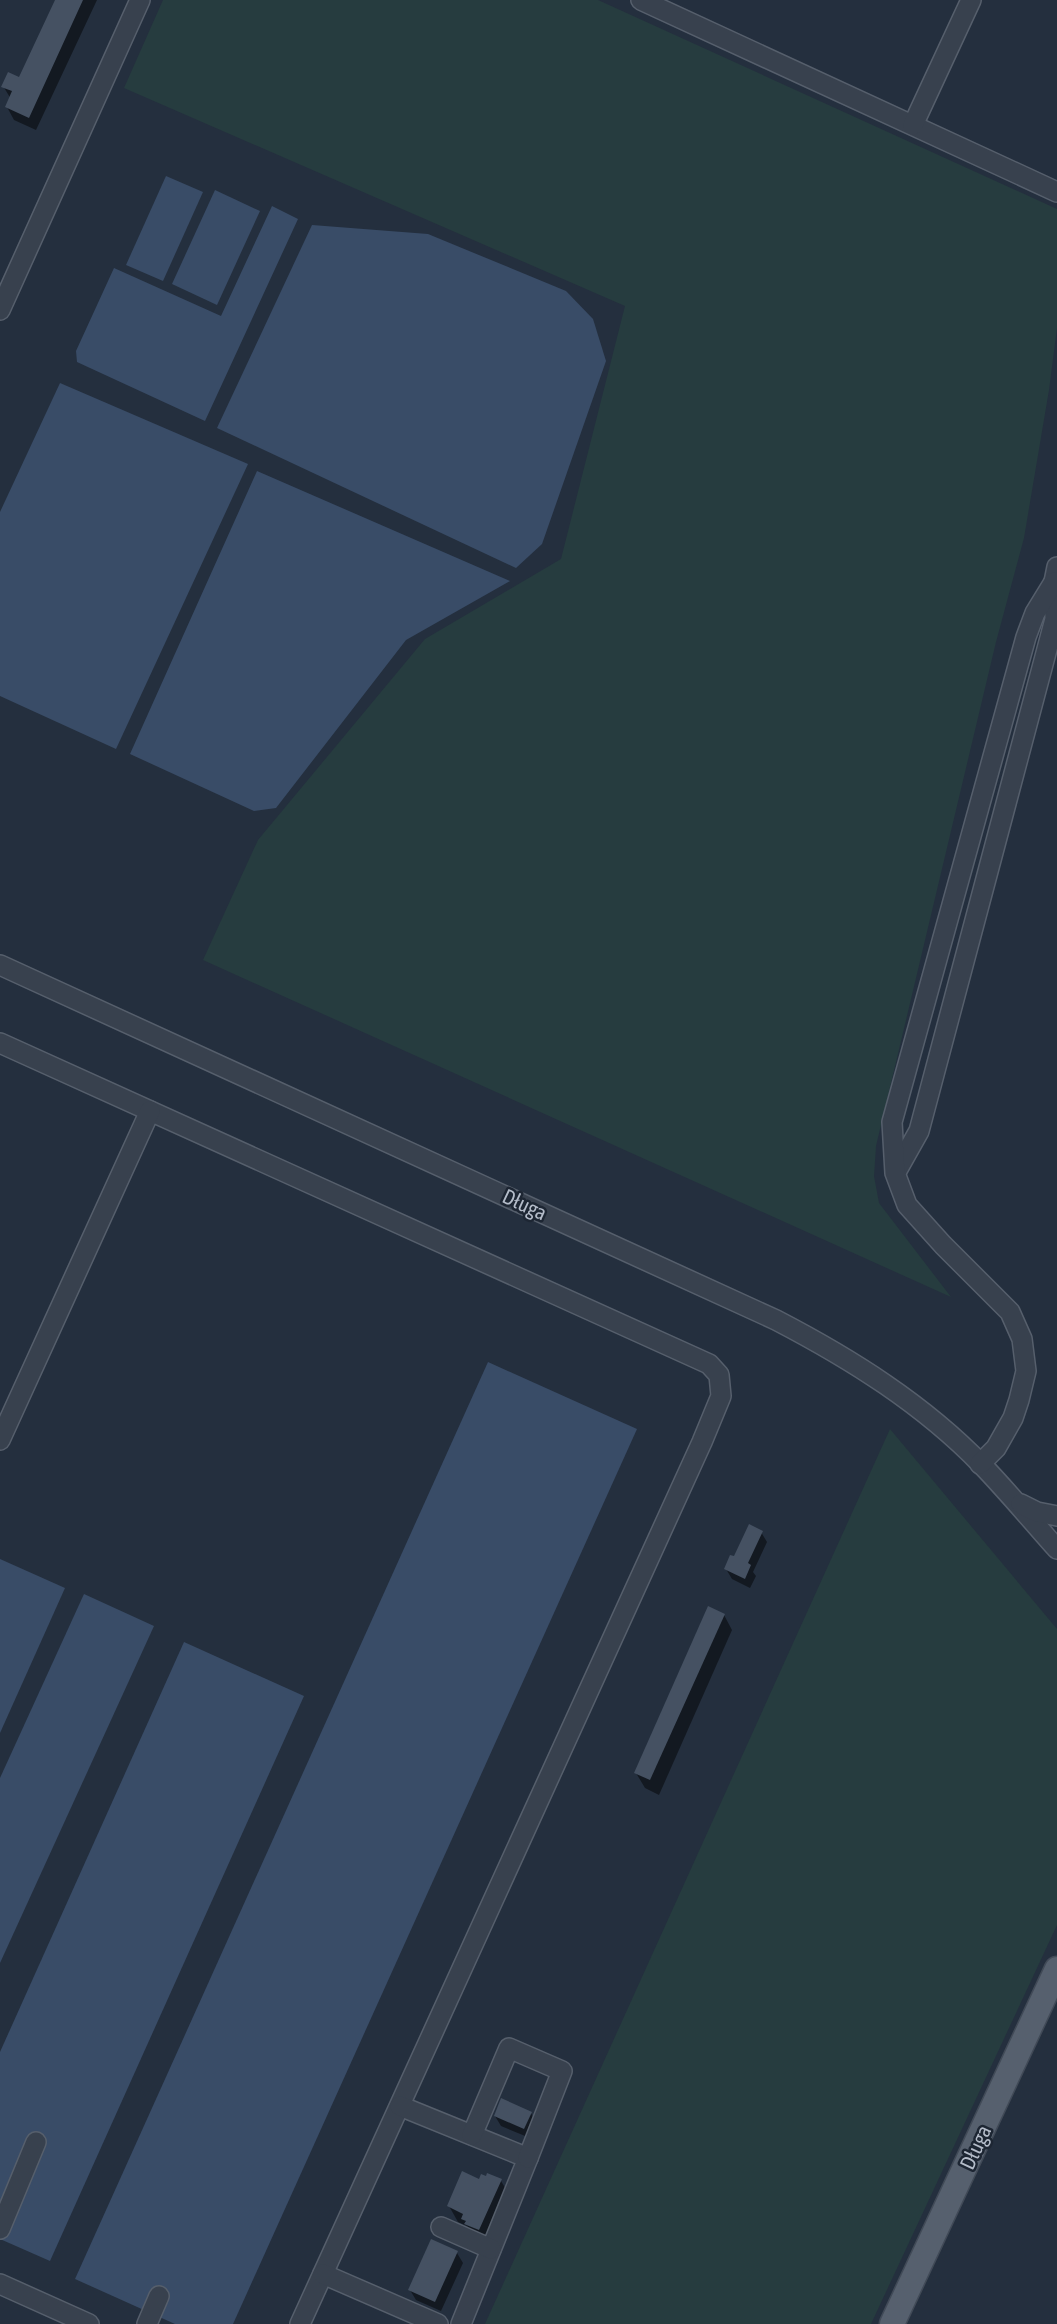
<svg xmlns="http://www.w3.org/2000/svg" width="1057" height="2324" font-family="'Asap Condensed',sans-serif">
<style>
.green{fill:#263c3f}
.water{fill:#394c67}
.shadow{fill:#0007}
.building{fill:#455162}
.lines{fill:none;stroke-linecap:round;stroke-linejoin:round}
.minor-casing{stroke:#565f6c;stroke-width:22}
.major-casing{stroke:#414a57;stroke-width:27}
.minor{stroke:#38414e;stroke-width:19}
.major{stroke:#56606e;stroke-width:24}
.labels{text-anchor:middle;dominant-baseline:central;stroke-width:5;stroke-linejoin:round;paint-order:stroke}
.street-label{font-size:21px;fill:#b4bcc9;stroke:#1d2633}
</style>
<rect width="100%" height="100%" fill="#242f3e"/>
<g class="green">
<polygon points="163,0 598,0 1057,209 1057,328 1049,390 1024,538 996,642 876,1146 874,1176 879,1203 951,1297 203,960 258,840 425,639 561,559 625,306 124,88"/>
<polygon points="890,1429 1057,1629 1057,1925 871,2324 485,2324"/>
</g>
<g class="water">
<polygon points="166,176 203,192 163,281 126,265"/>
<polygon points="215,190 260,211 217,305 172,284"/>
<polygon points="272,206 298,219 205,421 77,362 76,351 114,268 221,316"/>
<polygon points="312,225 428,234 566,291 593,319 606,361 542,544 516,568 217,428"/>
<polygon points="60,383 248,464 116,749 0,696 0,512"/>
<polygon points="257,471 510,581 406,640 276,808 254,811 130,754"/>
<polygon points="488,1362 637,1429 233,2324 175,2324 75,2279"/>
<polygon points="0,1559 65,1588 0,1733"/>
<polygon points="84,1594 154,1626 0,1963 0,1778"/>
<polygon points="184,1642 304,1696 50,2261 0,2239 0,2052"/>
</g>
<g class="shadow">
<polygon points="57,0 97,0 36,130 14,120 7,107 11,99 3,86 20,80"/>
<polygon points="761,1532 767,1542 753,1572 756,1576 750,1588 732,1579 726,1569"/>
<polygon points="724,1615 732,1630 659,1795 645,1788 636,1773"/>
<polygon points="531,2113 536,2124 530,2138 501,2126 495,2116"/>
<polygon points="480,2181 501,2181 510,2196 488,2245 475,2239 467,2226 458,2222 449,2206"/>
<polygon points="457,2253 463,2263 441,2311 416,2300 410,2290"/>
</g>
<g class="building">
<polygon points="55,0 83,0 29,118 5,107 12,91 1,87 8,72 19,77"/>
<polygon points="749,1524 763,1531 748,1563 751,1565 745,1579 724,1569 730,1555 734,1556"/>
<polygon points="708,1606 725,1614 650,1780 634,1773"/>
<polygon points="501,2098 532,2112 524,2129 494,2116"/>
<polygon points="462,2171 479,2179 481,2174 486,2176 487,2173 502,2179 479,2230 464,2224 466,2221 461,2219 463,2214 447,2206"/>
<polygon points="431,2239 458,2251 435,2302 408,2290"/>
</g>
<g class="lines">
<g class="minor-casing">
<g id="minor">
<polyline points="641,0 1057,192"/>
<polyline points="913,125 971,0"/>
<polyline points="0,310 140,0"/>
<path d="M0,965L776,1320C851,1359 923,1404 982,1465C1008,1492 1032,1521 1057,1549"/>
<polyline points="0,1043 709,1364 719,1375 721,1396 702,1442 300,2324"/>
<polyline points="896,1172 919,1131 1055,619 1054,582 1057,567"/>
<polyline points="0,1440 150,1111"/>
<polyline points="980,1464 996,1448 1013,1418 1019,1400 1026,1371 1022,1339 1010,1312 943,1245 907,1205 895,1173 892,1122 1026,637 1035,613 1054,582"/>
<polyline points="1021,1504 1037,1512 1057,1516"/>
<polyline points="400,2106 528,2158 461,2324"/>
<polyline points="472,2135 509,2048 562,2071 528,2158"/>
<polyline points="441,2227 491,2249"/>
<polyline points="0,2229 36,2142"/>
<polyline points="323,2274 438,2324"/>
<polyline points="0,2284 89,2324"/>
<polyline points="147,2324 159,2296"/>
</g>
</g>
<g class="major-casing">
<polyline id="major" points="892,2324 1057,1969"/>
</g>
<use href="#minor" class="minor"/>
<use href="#major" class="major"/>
</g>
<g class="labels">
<g class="street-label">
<text transform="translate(525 1204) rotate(25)">Długa</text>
<text transform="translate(975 2147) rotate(-65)">Długa</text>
</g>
</g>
</svg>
